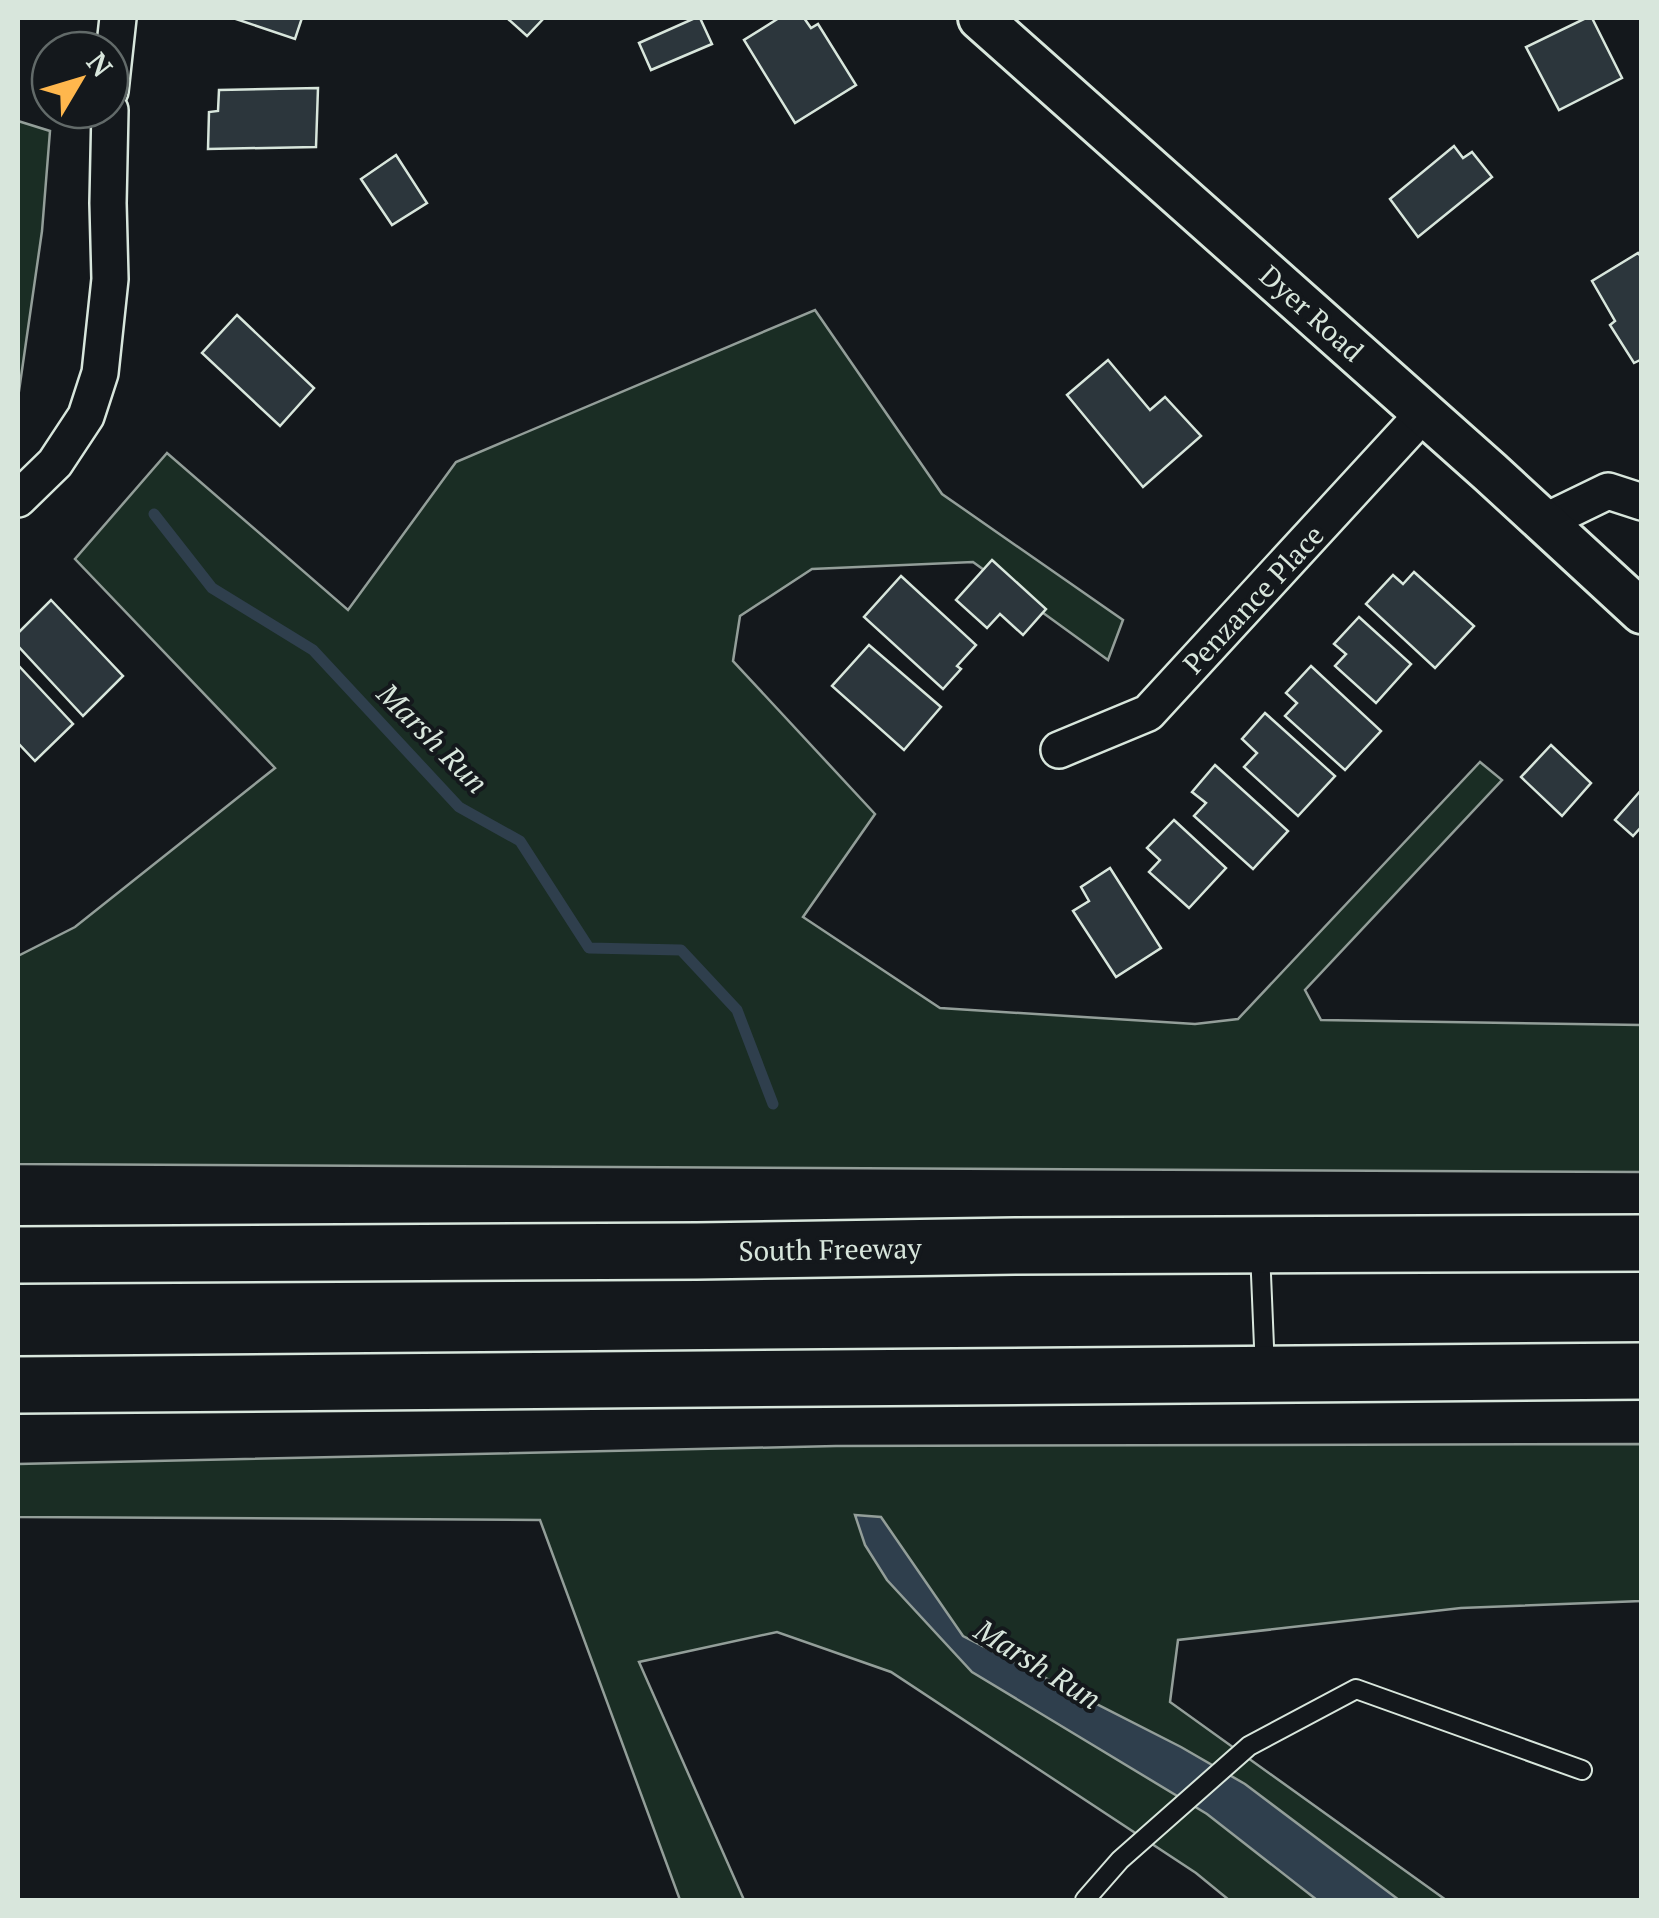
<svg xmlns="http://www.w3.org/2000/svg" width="1659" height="1918" font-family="'PT Serif',serif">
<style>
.green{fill:#1a2d24;stroke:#939e99;stroke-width:2.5}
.water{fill:#2f3f4d;stroke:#939e99;stroke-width:2.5}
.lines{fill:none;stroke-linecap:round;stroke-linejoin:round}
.stream{stroke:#2f3f4d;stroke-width:11}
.building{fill:#2c363c;stroke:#d8e6dc;stroke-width:2.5}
.service-casing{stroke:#d8e6dc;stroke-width:22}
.minor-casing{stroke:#d8e6dc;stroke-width:40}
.tertiary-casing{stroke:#d8e6dc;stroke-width:48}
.motorway-casing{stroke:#d8e6dc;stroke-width:60}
.service{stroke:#14181c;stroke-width:18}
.minor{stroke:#14181c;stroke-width:35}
.tertiary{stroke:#14181c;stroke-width:42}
.motorway{stroke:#14181c;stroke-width:55}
.labels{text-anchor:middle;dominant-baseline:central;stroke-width:8;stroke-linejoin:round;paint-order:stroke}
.street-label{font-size:28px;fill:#d8e6dc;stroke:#14181c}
.water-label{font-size:30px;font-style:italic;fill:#d8e6dc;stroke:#14181c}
</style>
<rect width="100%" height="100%" fill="#14181c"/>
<g class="green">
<polygon points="18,121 50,131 42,231 18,398"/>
<polygon points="815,310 942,494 1123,620 1108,660 973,562 812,569 740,616 733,661 875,814 803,917 940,1008 1195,1024 1238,1019 1480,762 1502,780 1305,990 1321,1020 1641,1025 1641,1172 18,1164 18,956 75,927 275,768 75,559 167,453 348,610 456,462"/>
<polygon points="1641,1444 1641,1601 1461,1608 1178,1640 1170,1702 1446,1900 1229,1900 1196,1873 891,1672 777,1632 639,1662 744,1900 680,1900 540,1520 18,1517 18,1464 836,1446"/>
</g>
<polygon class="water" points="855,1515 881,1517 963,1636 1181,1747 1245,1784 1399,1900 1317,1900 1207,1814 972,1672 887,1580 865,1545"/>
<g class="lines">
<polyline class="stream" points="154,514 212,588 313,650 459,807 520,841 589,948 681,950 737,1010 773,1104"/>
</g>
<g class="building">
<polygon points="233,18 302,18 295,39"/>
<polygon points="507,18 544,18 527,36"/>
<polygon points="695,18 700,18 712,44 651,70 639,43"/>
<polygon points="779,18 804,18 811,28 818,24 856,85 795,123 744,40"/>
<polygon points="1586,18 1592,18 1622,78 1559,110 1526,47"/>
<polygon points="318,88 316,147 208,149 209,112 218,111 219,90"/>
<polygon points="1454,146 1463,158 1472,152 1492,177 1418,237 1390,199"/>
<polygon points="396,155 427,203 392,225 361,179"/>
<polygon points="1638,253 1642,258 1642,359 1634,363 1610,325 1615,321 1592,281"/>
<polygon points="237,315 314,388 280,426 202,353"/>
<polygon points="1108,360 1150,410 1165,397 1201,436 1143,487 1067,395"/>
<polygon points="992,560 1046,609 1023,635 1000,614 987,628 956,600"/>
<polygon points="1414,572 1474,626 1435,668 1366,604 1393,575 1403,584"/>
<polygon points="901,576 976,645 957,666 961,669 943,689 864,617"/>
<polygon points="51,600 123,676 83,716 18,646 18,633"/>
<polygon points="1359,617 1411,664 1376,703 1335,666 1346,654 1334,644"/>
<polygon points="869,645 941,707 904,750 832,686"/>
<polygon points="18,665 73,724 35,761 18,743"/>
<polygon points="1311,666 1381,731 1345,770 1285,716 1297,703 1286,693"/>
<polygon points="1265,713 1335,776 1298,816 1244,767 1257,753 1242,739"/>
<polygon points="1551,745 1591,783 1562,816 1521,777"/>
<polygon points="1215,765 1288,831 1253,869 1194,816 1206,803 1192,792"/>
<polygon points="1642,789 1642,826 1633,836 1615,820"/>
<polygon points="1174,820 1226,868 1189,908 1149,872 1160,860 1147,848"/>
<polygon points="1110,868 1161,948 1116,977 1073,911 1089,901 1081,887"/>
</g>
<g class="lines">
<g class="service-casing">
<g id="service">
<polyline points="1260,1251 1265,1370"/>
<polyline points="1085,1900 1120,1860 1249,1746 1356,1689 1582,1770"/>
</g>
</g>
<g class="minor-casing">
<g id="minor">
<polyline points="110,91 118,18"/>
<polyline points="18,499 55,463 86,416 100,373 110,279 108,203 110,110"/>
<polyline points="1544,522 1608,491 1642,502"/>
<polyline points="1059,750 1148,713 1424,413"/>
</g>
</g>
<g class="tertiary-casing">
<polyline id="tertiary" points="980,18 1490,472 1642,612"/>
</g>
<g class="motorway-casing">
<g id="motorway">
<polyline points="18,1255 697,1251 1015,1246 1642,1243"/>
<polyline points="18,1385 1642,1371"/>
</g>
</g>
<use href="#service" class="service"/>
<use href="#minor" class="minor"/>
<use href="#tertiary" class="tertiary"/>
<use href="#motorway" class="motorway"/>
</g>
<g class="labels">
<g class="street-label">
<text transform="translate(1312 313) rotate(42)">Dyer Road</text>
<text transform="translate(1253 599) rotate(-47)">Penzance Place</text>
<text transform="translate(830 1249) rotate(-1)">South Freeway</text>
</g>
<g class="water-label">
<text transform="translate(433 738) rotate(45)">Marsh Run</text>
<text transform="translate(1038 1664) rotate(32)">Marsh Run</text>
</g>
</g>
<rect width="1659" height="1918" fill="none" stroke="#d8e6dc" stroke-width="40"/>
<g transform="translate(80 80) rotate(52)"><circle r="48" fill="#14181c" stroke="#626a69" stroke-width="2.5"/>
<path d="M0-8L18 38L0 25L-18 38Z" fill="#ffb74d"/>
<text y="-15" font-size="28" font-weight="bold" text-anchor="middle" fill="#d8e6dc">N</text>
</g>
</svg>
